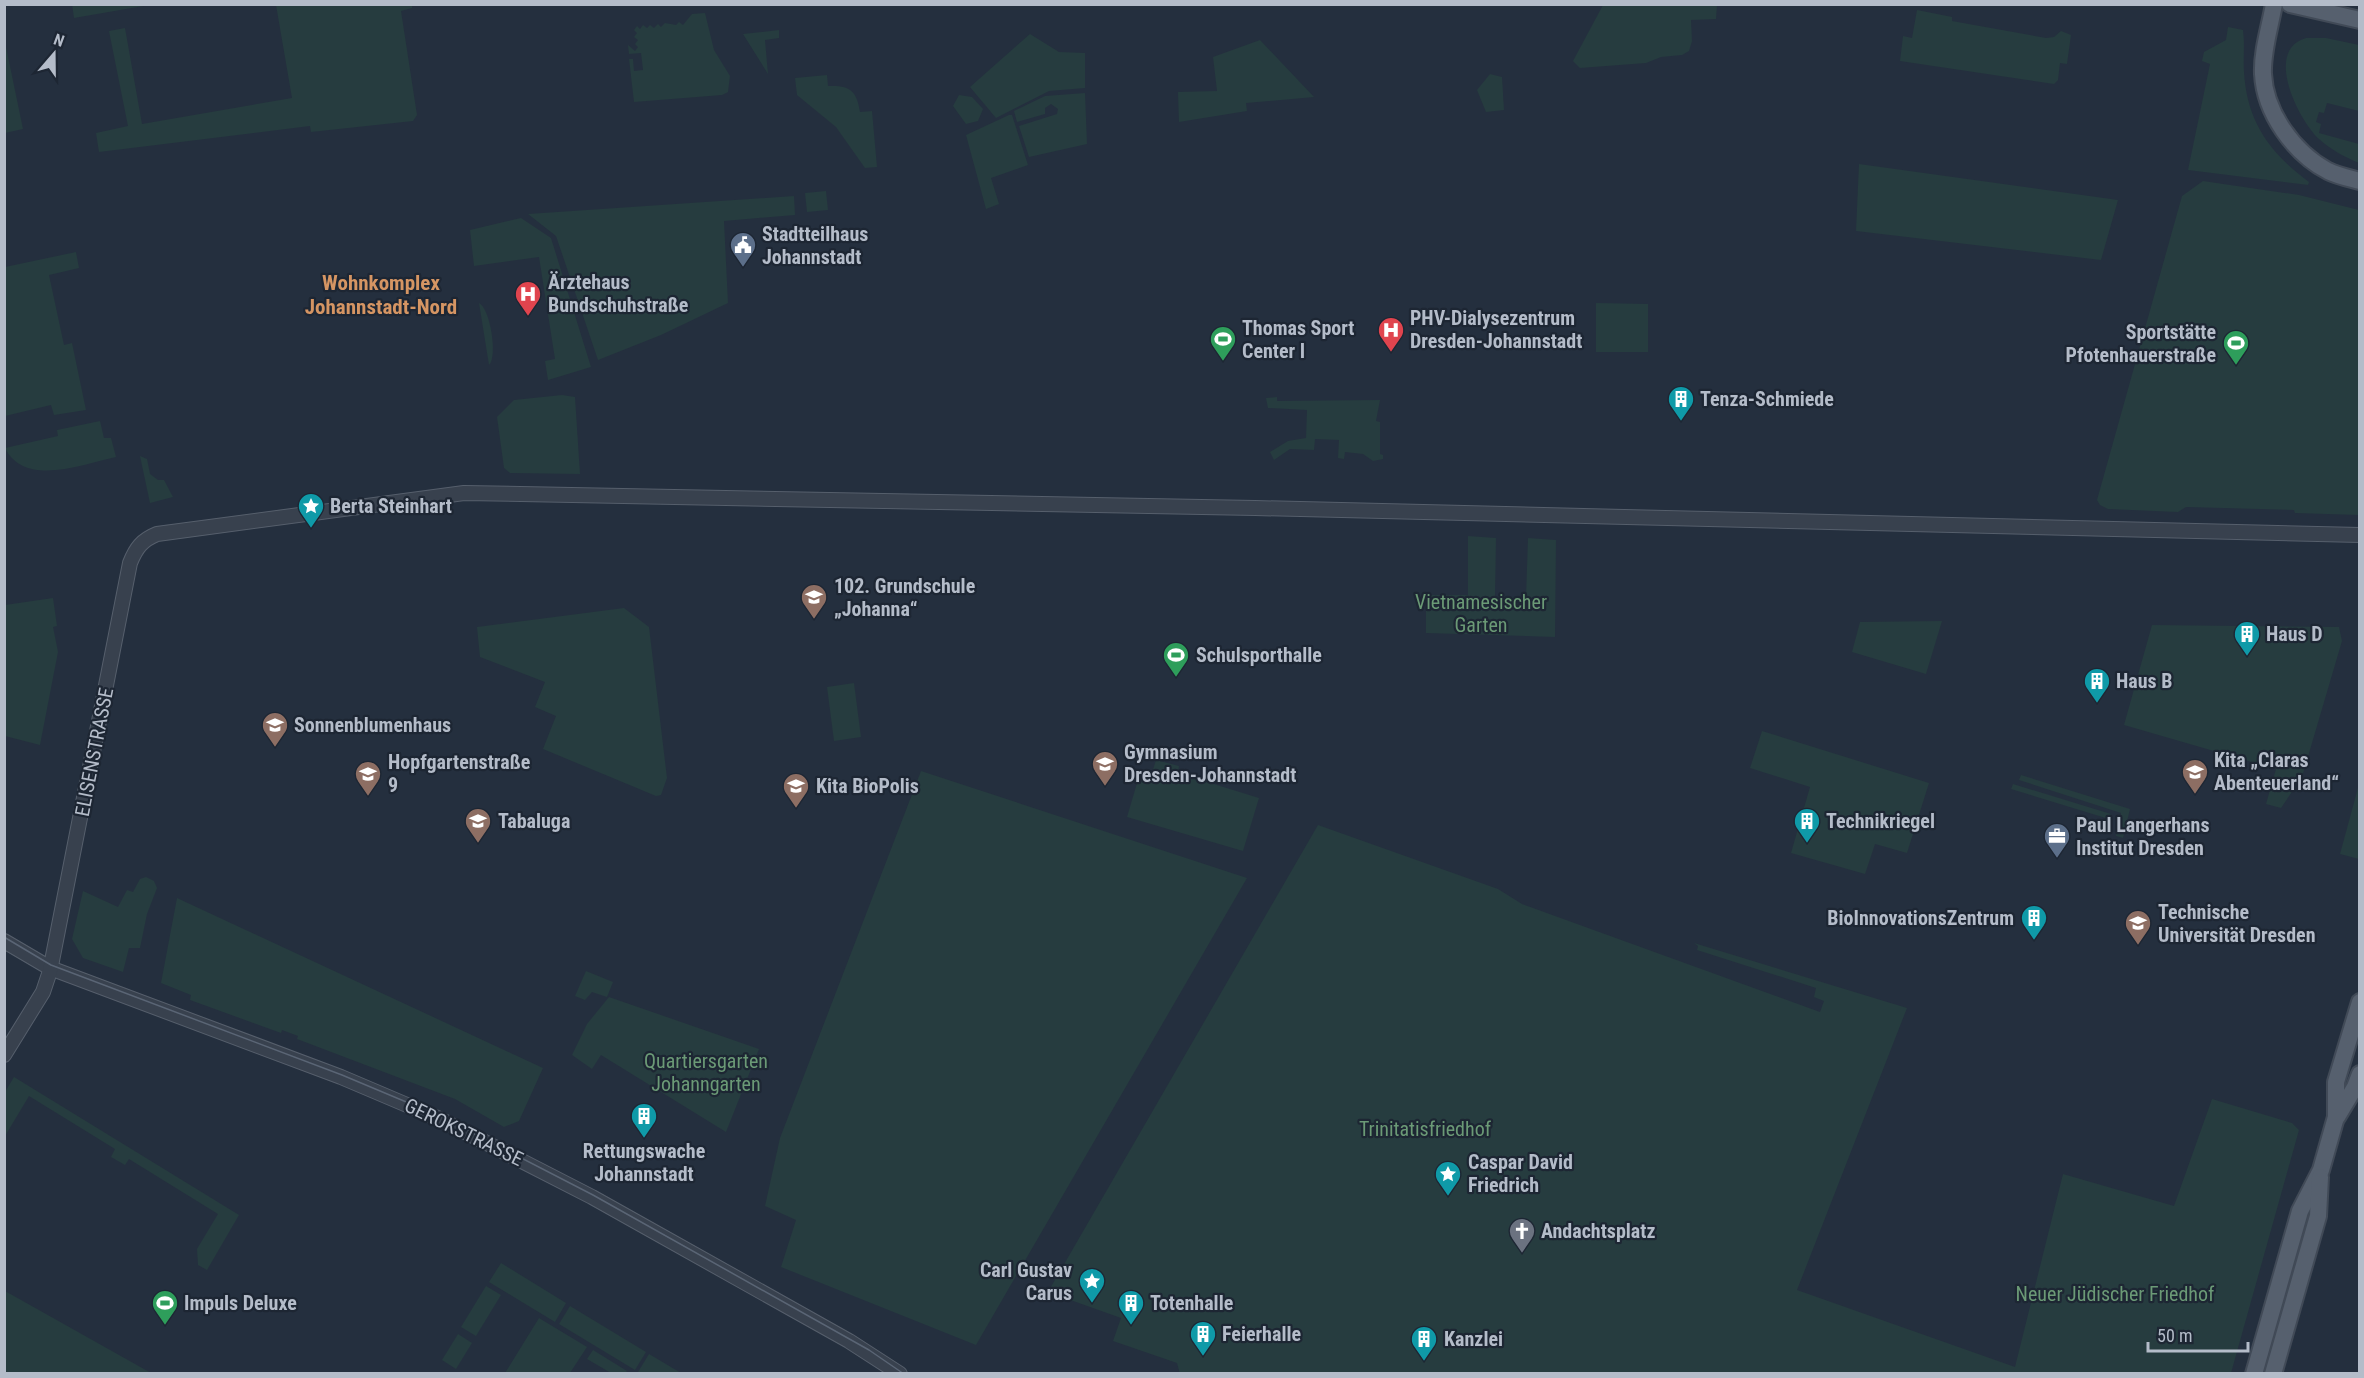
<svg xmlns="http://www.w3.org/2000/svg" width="2364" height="1378" font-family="'Roboto Condensed',sans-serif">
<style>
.green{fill:#263c3f}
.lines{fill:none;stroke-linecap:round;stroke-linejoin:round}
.minor-casing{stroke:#565f6c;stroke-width:16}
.major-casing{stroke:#414a57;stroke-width:20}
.minor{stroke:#38414e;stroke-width:14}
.major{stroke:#56606e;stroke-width:16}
.tram{stroke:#5a6575;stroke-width:1.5}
.labels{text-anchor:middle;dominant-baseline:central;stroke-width:4.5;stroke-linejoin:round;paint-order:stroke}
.poi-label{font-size:20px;font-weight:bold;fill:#b4bcc9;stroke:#1d2633;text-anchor:start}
.park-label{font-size:20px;fill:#6b9a76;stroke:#1d2633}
.street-label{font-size:20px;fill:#b4bcc9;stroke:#1d2633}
.neighbourhood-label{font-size:21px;font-weight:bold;fill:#d59563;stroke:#1d2633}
</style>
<rect width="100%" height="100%" fill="#242f3e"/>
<g class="green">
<polygon points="72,4 149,4 149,5 74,18"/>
<polygon points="276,5 412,5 412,8 401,11 417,115 413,121 311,132 310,126 99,152 96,133 128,126 109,31 125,28 142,124 292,98"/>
<polygon points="1603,5 1603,4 1717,5 1716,19 1691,20 1692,41 1689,51 1682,55 1661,57 1646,63 1580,68 1573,61"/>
<polygon points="1917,10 1952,17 1952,21 2046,38 2054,37 2061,31 2071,35 2067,64 2060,63 2058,80 2054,84 1900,61 1903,36 1912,38"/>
<polygon points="705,13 714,50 730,76 728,92 722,95 634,102 629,59 633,59 634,71 643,70 641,53 629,54 628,45 635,51 638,47 635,44 638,40 634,37 637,33 634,30 637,26 640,29 643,25 647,28 650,25 654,28 658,24 661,27 665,23 676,25 679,22 683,25 692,14"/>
<path d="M2228,27L2243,30C2245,44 2243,58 2244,72C2247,122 2270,153 2309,182L2308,185L2188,170L2210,64L2202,61L2204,52L2226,40Z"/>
<polygon points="779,30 779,38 765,40 768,74 743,34"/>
<polygon points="1030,34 1059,52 1085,53 1085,88 1049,91 996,118 970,87"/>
<path d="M2306,38H2326L2359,45V111L2327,103L2324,113L2319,112L2316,122L2321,124L2319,133L2359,144V163C2345,157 2331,150 2319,139C2299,121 2263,50 2306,38Z"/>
<polygon points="1260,40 1314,97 1246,103 1247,111 1179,122 1178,92 1217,91 1213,57"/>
<polygon points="5,42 23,129 5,133 4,42"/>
<polygon points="1490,74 1502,77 1504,110 1486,112 1477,90"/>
<path d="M827,75L828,86C850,85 857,91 860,112L872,111L877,167L865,168L836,127L797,95L795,78Z"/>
<polygon points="1085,93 1087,144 1029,157 1019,126 1057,114 1058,109 1051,104 1045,108 1045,114 1017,122 1014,111 1045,96"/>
<polygon points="959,95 972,97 983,109 978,121 966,124 953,106"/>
<polygon points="1009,115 1012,115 1028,165 991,178 999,204 986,209 966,135"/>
<polygon points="1859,164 2118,200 2101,260 1856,231"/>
<polygon points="2203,181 2299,195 2359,210 2359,515 2295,513 2294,510 2186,507 2178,512 2108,509 2100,505 2097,500 2182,196"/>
<polygon points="826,191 828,210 807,212 805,193"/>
<polygon points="794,196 795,215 724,221 728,303 661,335 598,360 556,236 528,214"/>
<polygon points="521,218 551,238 591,367 548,380 545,361 555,359 539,257 474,266 470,230"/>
<polygon points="76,252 79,268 49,275 64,345 72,343 86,410 54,415 51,405 5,416 5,267"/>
<path d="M479,303C490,308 498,356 489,365Z"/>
<polygon points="1596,303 1648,304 1648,352 1596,352"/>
<polygon points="562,395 575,397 580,474 510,473 504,468 497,417 514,400"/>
<polygon points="1277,397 1277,401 1380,400 1376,421 1380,422 1380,454 1383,455 1383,459 1373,461 1363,454 1345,452 1344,459 1338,458 1339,440 1315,439 1314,450 1290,449 1274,460 1270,452 1288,441 1306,438 1307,410 1268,408 1266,398"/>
<path d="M100,421L104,438H111L116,457C83,464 25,488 5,448L58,436L57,430Z"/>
<polygon points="140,456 147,459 150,474 158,480 164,480 173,497 150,503"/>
<polygon points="1468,536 1496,538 1495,597 1526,597 1528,538 1556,540 1555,637 1426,633 1426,595 1468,595"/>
<polygon points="53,598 57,626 53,627 58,652 40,745 5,736 5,605"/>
<polygon points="624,608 649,627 667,778 661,795 656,796 543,749 556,716 535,707 545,682 480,657 477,627"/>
<polygon points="1942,621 1926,674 1852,652 1860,622"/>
<polygon points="2152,625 2339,627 2342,641 2302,777 2281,808 2266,804 2276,769 2124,725"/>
<polygon points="854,683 861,737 834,741 827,687"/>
<polygon points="1762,731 1929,783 1907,853 1875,844 1865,874 1791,853 1810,787 1750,768"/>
<polygon points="1156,760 1179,766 1178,773 1259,798 1243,851 1127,817 1140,773 1151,776"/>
<polygon points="921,771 1247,878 976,1345 781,1267 796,1220 765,1206 780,1138"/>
<polygon points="2021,775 2130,809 2123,838 2116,836 2121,813 2019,780"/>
<polygon points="2013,784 2111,814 2109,819 2011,789"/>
<polygon points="2359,784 2359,859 2340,854"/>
<polygon points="1318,825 1498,889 1522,904 1820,1012 1824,1001 1814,997 1816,988 1697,950 1698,946 1694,943 1907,1008 1797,1290 2015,1367 2063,1174 2174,1206 2212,1099 2292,1123 2299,1130 2231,1373 1180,1374 1177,1363 1113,1341 1121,1318 1048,1292"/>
<polygon points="146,877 154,881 157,888 147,914 140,948 129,948 123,972 83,958 72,939 83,891 118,907 127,890 133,892 140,879"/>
<polygon points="177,898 543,1068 519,1121 504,1127 455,1099 297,1039 298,1036 282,1030 281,1033 190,1000 191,995 161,983"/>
<polygon points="586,971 613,982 607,997 592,992 585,1000 575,996"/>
<polygon points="609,997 759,1049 726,1132 601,1055 592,1069 572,1055 587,1024"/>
<polygon points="14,1077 239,1215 207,1270 198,1265 197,1249 218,1214 129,1159 125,1165 111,1157 115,1149 29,1096 5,1136 5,1092"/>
<polygon points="501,1263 566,1303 555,1322 489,1282"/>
<polygon points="486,1286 501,1295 476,1336 461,1327"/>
<polygon points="5,1291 151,1373 5,1373"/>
<polygon points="570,1306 646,1352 635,1370 559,1324"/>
<polygon points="539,1318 587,1347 570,1373 505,1373"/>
<polygon points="458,1334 472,1343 456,1369 442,1360"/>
<polygon points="593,1350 627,1371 625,1373 611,1373 587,1359"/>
<polygon points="649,1354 681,1373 640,1373 638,1372"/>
</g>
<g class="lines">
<g class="minor-casing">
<g id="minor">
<polyline points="4,941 50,968 341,1077 440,1119 592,1197 849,1341 900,1374"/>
<path d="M4,1055L43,992L50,971L130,563C136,548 142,540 157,534L464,493L1255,508L2360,535"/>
</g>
</g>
<g class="major-casing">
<g id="major">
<path d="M2274,4C2270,27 2262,51 2263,74C2265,113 2294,153 2328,171C2338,176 2349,178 2360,181"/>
<polyline points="2290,4 2360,20"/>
<polyline points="2337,1117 2355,1087 2360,1074"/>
<polyline points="2254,1374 2300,1211 2321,1170 2336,1117 2336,1082 2360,1002"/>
<polyline points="2273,1374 2318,1216 2320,1177"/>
</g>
</g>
<use href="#minor" class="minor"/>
<use href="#major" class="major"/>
<polyline class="tram" points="4,937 51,965 342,1075 442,1117 593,1195 869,1350 904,1374"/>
</g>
<defs>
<g id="civic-pin" transform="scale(1.35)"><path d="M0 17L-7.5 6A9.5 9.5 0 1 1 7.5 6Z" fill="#5c6f8a" stroke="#1d2633"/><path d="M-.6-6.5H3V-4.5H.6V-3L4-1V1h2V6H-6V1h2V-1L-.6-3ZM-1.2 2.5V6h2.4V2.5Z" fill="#fff"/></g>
<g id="hospital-pin" transform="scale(1.35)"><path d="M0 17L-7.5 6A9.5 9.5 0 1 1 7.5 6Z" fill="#e0444e" stroke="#1d2633"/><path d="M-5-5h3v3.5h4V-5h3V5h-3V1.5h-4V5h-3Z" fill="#fff"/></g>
<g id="stadium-pin" transform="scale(1.35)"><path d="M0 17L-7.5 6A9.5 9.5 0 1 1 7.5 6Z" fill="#2e9e5b" stroke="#1d2633"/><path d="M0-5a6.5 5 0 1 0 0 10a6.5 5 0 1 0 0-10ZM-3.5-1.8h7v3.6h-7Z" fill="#fff"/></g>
<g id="building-pin" transform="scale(1.35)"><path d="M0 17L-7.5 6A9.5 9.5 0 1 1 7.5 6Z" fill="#0f9aa8" stroke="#1d2633"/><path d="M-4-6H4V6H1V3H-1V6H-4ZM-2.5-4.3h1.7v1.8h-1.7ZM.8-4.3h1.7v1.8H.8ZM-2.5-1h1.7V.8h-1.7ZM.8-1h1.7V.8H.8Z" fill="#fff"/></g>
<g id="sight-pin" transform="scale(1.35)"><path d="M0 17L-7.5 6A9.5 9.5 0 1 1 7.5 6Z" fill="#0f9aa8" stroke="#1d2633"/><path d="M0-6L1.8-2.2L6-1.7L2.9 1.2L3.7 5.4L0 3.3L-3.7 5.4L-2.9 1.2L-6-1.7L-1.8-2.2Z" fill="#fff"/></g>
<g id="school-pin" transform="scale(1.35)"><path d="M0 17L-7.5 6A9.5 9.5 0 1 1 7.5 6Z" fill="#8d6e63" stroke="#1d2633"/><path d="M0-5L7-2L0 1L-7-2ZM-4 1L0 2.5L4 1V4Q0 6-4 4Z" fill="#fff"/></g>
<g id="office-pin" transform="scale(1.35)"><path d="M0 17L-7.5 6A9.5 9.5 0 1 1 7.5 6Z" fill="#5c6f8a" stroke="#1d2633"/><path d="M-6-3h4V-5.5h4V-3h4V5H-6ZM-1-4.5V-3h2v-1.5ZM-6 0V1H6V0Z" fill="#fff"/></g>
<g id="university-pin" transform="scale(1.35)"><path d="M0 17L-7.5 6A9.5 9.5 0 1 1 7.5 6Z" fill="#8d6e63" stroke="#1d2633"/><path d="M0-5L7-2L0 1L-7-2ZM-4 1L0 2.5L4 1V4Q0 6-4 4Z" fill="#fff"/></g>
<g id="church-pin" transform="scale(1.35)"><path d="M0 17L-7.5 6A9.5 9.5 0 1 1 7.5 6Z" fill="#6b7280" stroke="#1d2633"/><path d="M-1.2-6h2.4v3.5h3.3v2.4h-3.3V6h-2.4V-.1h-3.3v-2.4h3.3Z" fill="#fff"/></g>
</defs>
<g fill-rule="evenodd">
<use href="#civic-pin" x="743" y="245"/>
<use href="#hospital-pin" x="528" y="294"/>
<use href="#hospital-pin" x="1391" y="330"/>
<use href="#stadium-pin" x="1223" y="339"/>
<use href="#stadium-pin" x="2236" y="343"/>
<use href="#building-pin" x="1681" y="399"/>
<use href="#sight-pin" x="311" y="506"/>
<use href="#school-pin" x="814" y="597"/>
<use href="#building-pin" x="2247" y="634"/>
<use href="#stadium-pin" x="1176" y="655"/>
<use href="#building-pin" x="2097" y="681"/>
<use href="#school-pin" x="275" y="725"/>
<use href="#school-pin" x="1105" y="764"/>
<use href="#school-pin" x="2195" y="772"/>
<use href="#school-pin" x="368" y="774"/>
<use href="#school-pin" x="796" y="786"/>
<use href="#school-pin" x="478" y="821"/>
<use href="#building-pin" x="1807" y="821"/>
<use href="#office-pin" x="2057" y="836"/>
<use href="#building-pin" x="2034" y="918"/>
<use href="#university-pin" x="2138" y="923"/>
<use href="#building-pin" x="644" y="1116"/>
<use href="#sight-pin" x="1448" y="1174"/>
<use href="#church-pin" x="1522" y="1231"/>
<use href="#sight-pin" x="1092" y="1281"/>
<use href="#stadium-pin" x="165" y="1303"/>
<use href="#building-pin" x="1131" y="1303"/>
<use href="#building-pin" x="1203" y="1334"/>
<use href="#building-pin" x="1424" y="1339"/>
</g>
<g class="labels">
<g class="poi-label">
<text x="762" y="234">Stadtteilhaus<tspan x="762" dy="23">Johannstadt</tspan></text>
<text x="548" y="282">Ärztehaus<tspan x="548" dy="23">Bundschuhstraße</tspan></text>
<text x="1410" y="318">PHV-Dialysezentrum<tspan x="1410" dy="23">Dresden-Johannstadt</tspan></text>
<text x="1242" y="328">Thomas Sport<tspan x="1242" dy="23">Center I</tspan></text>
<text x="2216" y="332" text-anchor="end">Sportstätte<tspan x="2216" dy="23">Pfotenhauerstraße</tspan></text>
<text x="1700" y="399">Tenza-Schmiede</text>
<text x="330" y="506">Berta Steinhart</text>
<text x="834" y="586">102. Grundschule<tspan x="834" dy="23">„Johanna“</tspan></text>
<text x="2266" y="634">Haus D</text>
<text x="1196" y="655">Schulsporthalle</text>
<text x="2116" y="681">Haus B</text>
<text x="294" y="725">Sonnenblumenhaus</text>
<text x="1124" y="752">Gymnasium<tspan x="1124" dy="23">Dresden-Johannstadt</tspan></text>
<text x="2214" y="760">Kita „Claras<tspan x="2214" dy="23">Abenteuerland“</tspan></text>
<text x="388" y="762">Hopfgartenstraße<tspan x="388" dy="23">9</tspan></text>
<text x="816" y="786">Kita BioPolis</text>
<text x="498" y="821">Tabaluga</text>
<text x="1826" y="821">Technikriegel</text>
<text x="2076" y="825">Paul Langerhans<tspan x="2076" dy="23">Institut Dresden</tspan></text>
<text x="2158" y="912">Technische<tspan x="2158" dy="23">Universität Dresden</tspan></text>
<text x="2014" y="918" text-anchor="end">BioInnovationsZentrum</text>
<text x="644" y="1151" text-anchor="middle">Rettungswache<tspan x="644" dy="23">Johannstadt</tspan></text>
<text x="1468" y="1162">Caspar David<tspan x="1468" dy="23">Friedrich</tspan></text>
<text x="1541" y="1231">Andachtsplatz</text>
<text x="1072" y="1270" text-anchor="end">Carl Gustav<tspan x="1072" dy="23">Carus</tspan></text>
<text x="184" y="1303">Impuls Deluxe</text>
<text x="1150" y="1303">Totenhalle</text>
<text x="1222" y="1334">Feierhalle</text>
<text x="1444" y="1339">Kanzlei</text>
</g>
<g class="park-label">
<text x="1481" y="602">Vietnamesischer<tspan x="1481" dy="23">Garten</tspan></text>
<text x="706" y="1061">Quartiersgarten<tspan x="706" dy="23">Johanngarten</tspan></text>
<text x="1425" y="1129">Trinitatisfriedhof</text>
<text x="2115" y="1294">Neuer Jüdischer Friedhof</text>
</g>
<g class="street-label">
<text transform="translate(94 752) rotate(-79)">ELISENSTRASSE</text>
<text transform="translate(464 1132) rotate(26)">GEROKSTRASSE</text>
</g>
<g class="neighbourhood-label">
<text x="381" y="283">Wohnkomplex<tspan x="381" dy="24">Johannstadt-Nord</tspan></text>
</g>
</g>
<rect width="2364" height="1378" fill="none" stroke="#b4bcc9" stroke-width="12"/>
<g transform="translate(54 54) rotate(20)" stroke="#1d2633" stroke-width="4.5" paint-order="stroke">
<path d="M0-4.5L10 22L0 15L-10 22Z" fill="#b4bcc9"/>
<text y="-9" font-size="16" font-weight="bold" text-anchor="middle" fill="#b4bcc9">N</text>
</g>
<path d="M2148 1342v9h100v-9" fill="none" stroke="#b4bcc9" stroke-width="3"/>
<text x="2157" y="1342" font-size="18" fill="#b4bcc9" stroke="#1d2633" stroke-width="4.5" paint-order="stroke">50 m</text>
</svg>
